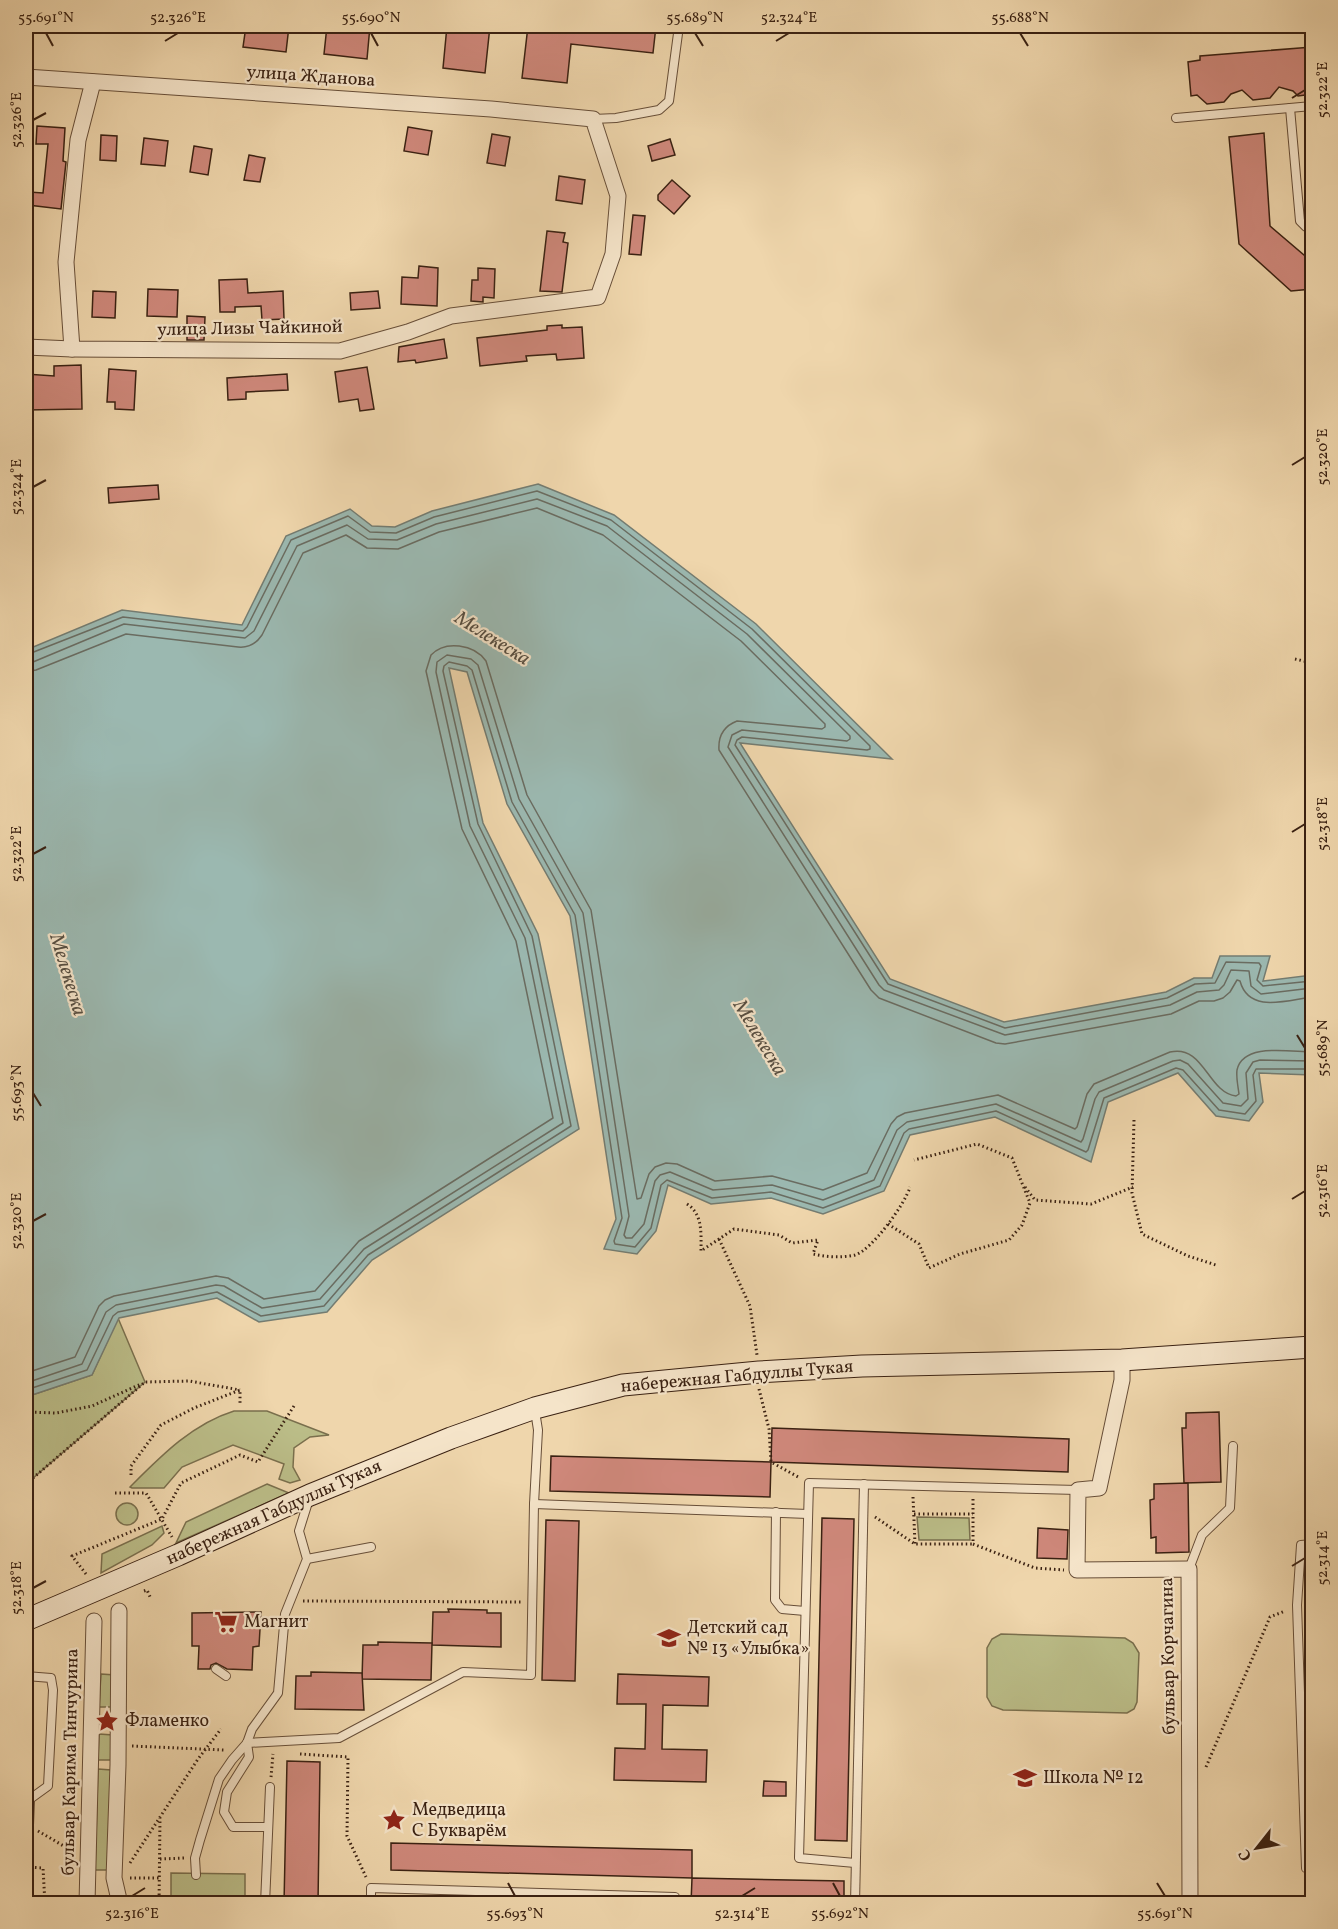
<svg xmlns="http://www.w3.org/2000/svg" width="1338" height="1929" font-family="Vollkorn,serif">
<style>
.green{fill:#bbbd88;stroke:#7a6f4d;stroke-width:1.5}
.water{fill:#9bb8b0;stroke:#747c71;stroke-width:1.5}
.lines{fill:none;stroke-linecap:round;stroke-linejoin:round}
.shore{stroke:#6a6c61;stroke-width:1.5}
.building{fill:#cf887b;stroke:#3a2112;stroke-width:1.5}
.lane-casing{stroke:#674e38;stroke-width:10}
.street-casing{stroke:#674e38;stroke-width:17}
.secondary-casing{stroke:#3a2112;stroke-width:23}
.path{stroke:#3a2112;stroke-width:3;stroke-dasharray:1.5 3;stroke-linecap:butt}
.lane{stroke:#f5e4c9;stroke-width:8}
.street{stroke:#f5e4c9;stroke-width:15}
.secondary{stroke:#f5e4c9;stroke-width:21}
.ticks{fill:none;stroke:#3a2112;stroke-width:2}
.labels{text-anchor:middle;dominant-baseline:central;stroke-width:4.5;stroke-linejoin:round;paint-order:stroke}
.street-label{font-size:18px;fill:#3a2112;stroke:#f5e4c9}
.poi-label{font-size:18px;fill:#3a2112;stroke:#f5e4c9;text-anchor:start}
.water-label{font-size:20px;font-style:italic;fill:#574e41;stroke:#f5e4c9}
.neatline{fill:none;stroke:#3a2112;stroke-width:2}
.ticks-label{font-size:15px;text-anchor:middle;fill:#3a2112}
</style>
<rect width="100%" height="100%" fill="#efd6ac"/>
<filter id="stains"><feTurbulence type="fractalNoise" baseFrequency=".00333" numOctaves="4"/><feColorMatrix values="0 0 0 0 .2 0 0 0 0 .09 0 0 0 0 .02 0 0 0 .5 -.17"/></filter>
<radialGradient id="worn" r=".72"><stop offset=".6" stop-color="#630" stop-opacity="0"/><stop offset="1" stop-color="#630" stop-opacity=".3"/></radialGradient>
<g class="green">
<polygon points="118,1318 145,1382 26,1484 26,1397 92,1375"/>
<path d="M234,1411H267L329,1435L310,1437L294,1448L293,1467L300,1480L290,1483L279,1479L284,1464L233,1445L182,1467L164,1488H132L130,1487C161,1456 192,1424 234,1411Z"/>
<polygon points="267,1484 289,1493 176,1543 186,1522"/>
<circle cx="127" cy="1514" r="11"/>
<polygon points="917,1517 969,1518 970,1540 919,1540"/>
<polygon points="162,1526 164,1533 152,1545 101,1573 102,1554"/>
<polygon points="1001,1634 1125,1638 1133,1643 1139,1653 1137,1702 1134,1709 1127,1713 1003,1710 992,1706 987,1697 987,1648 992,1639"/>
<polygon points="101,1674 115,1675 114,1707 99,1707"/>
<polygon points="99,1734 113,1735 112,1760 98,1760"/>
<polygon points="98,1769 111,1770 108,1870 95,1870"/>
<polygon points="171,1873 245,1874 245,1903 171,1904"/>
</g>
<polygon class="water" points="538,484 614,515 756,624 892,759 740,743 890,979 1004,1022 1166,992 1194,978 1212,978 1220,956 1270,956 1263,981 1312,975 1312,1075 1259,1073 1263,1102 1249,1121 1216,1116 1178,1073 1108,1102 1091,1162 995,1117 910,1135 884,1191 823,1214 771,1198 711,1204 668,1185 656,1231 637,1254 604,1249 616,1219 570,916 507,804 467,672 449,668 483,823 538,934 579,1129 372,1260 327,1312 259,1322 217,1298 119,1318 92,1375 26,1397 26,650 122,610 242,625 286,536 350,509 372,526 395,527 432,511"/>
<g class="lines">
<g class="shore">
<polyline points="26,655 123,617 243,631 247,627 291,540 348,516 370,532 396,533 434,517 537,491 611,520 752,629 870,746 870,749 867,750 742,737 737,740 735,745 888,984 1005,1028 1167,998 1195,984 1215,983 1226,962 1259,963 1261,966 1257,980 1263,986 1312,981"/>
<polyline points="26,663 33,662 124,624 245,638 254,631 297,546 347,525 368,539 397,540 436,524 537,499 607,526 747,634 850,736 850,739 847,741 742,730 732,735 728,747 879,985 884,990 1005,1035 1170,1005 1197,992 1219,990 1224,985 1231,970 1249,971 1251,986 1261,994 1312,988"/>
<path d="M26,672L36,670L126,634L238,647C248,648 256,644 262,635L303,553L346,535L367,548L398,549L439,532L537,508L603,535L741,641L825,724V727L822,729L737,721C724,726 718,736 719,750L871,990L879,998L996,1043L1005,1044L1171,1014L1199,1001H1214L1223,998L1230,992L1237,980L1240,981C1249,1014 1287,1000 1312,997"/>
<path d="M26,1373L75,1357L99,1306L105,1300L114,1296L216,1276L228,1278L264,1299L315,1291L359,1241L553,1118L516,941L462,829L426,671L431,655C445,640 474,644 486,661L527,795L591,910L637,1199L641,1198L649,1174L655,1167L666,1163L677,1164L715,1181L772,1176L823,1190L867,1173L891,1124L897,1117L905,1113L998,1095L1075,1129L1077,1127L1087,1094L1094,1084L1170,1052C1204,1044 1208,1093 1236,1096L1239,1094C1238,1086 1236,1078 1237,1070C1243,1042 1291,1052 1312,1052"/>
<polyline points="26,1383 82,1364 106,1312 116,1305 216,1285 224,1286 262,1308 320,1299 364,1249 563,1123 525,938 470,826 436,672 437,662 447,655 471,659 478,665 519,799 583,913 629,1216 624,1235 626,1238 632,1238 644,1224 655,1181 660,1175 670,1172 713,1190 772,1185 823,1200 874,1180 897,1130 907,1122 996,1104 1081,1142 1083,1139 1095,1099 1099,1092 1173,1061 1180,1060 1188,1064 1223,1103 1241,1106 1248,1099 1246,1073 1253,1062 1260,1060 1312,1061"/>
<polyline points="26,1390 87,1370 113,1316 118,1312 217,1292 261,1316 324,1306 368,1255 571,1126 532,936 478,824 443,671 444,666 449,662 467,666 472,670 512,802 575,915 622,1218 614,1241 615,1244 635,1247 651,1228 661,1185 667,1180 712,1198 771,1192 823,1208 880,1186 904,1133 909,1129 996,1111 1086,1152 1088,1150 1104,1098 1176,1068 1183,1070 1219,1110 1245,1114 1256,1101 1253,1075 1256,1069 1312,1069"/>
</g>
</g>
<g class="building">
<polygon points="246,26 289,26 286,52 243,47"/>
<polygon points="327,26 370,26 367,59 324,54"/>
<polygon points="447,26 490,26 485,73 443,68"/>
<polygon points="528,26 656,26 653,53 571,44 567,83 522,78"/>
<polygon points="1312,47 1312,94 1298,96 1293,91 1279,87 1270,98 1253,100 1242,90 1231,94 1224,102 1207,104 1197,95 1191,96 1188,62 1200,60 1200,56"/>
<polygon points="37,126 65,128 63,161 66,162 61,209 28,205 29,192 43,193 48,144 36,144"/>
<polygon points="408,127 432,131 428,155 404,151"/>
<polygon points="1264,133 1270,226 1304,255 1312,255 1312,289 1291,291 1239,244 1229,137"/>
<polygon points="492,134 510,137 505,166 487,163"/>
<polygon points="101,135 117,136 116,161 100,160"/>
<polygon points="144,138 168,141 165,166 141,164"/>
<polygon points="670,139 675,155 652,161 648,146"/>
<polygon points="194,146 212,149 208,175 190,172"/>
<polygon points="249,155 265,158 260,182 244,180"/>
<polygon points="559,176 585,180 582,204 556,200"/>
<polygon points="672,180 690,196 674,214 658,200 658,195"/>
<polygon points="633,215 645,216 641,255 629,254"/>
<polygon points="547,231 565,233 563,242 568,243 562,292 540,291"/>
<polygon points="419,266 438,268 437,306 401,304 402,277 418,278"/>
<polygon points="478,268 495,269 494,298 483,297 483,302 471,301 472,280 478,280"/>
<polygon points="247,279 248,293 283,291 284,319 262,320 261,306 235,307 235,312 220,312 219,280"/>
<polygon points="148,289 178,290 177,317 147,316"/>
<polygon points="93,291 116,292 115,318 92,317"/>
<polygon points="378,291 380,308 351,310 350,293"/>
<polygon points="187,316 205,317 204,340 187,340"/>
<polygon points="562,325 562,328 582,327 584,358 557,360 556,354 526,356 527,361 480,366 477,338 547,330 547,326"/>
<polygon points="444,339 447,358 416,363 415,360 398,362 399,347"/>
<polygon points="81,365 82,409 26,410 26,374 54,376 54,366"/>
<polygon points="367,367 374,409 360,411 358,399 339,402 335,372"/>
<polygon points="109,369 136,371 134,410 115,409 115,402 107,402"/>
<polygon points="287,374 288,390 246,392 246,399 228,400 227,378"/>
<polygon points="158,485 159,499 109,503 108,488"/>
<polygon points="1219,1412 1221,1482 1184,1483 1182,1428 1186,1428 1186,1413"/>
<polygon points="772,1428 1069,1439 1068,1472 771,1462"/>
<polygon points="551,1456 771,1462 770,1497 550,1491"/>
<polygon points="1188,1483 1189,1552 1156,1553 1156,1537 1151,1538 1150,1500 1154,1499 1154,1484"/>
<polygon points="822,1518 854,1519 847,1841 815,1840"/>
<polygon points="546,1520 579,1521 575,1681 542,1680"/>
<polygon points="1038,1528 1068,1530 1067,1559 1037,1558"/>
<polygon points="448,1609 487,1610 487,1613 501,1613 501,1647 432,1645 433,1612 449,1612"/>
<polygon points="261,1612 259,1646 253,1647 252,1670 227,1669 216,1663 211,1665 210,1669 198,1669 199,1646 192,1646 192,1613"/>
<polygon points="378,1642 432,1643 431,1680 362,1679 363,1645 378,1645"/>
<polygon points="311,1672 362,1673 364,1710 295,1709 296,1676 311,1676"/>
<polygon points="618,1674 709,1677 708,1706 663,1705 662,1749 707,1750 706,1782 614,1780 615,1748 645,1749 646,1704 617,1704"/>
<polygon points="287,1761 320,1762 318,1904 284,1904"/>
<polygon points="764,1781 786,1782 786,1796 763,1796"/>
<polygon points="391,1843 692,1850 692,1878 391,1870"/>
<polygon points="692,1878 844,1881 844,1904 691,1904"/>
</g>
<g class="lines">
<g class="lane-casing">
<g id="lane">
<polyline points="1290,108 1300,221 1306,227 1312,226"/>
<polyline points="1176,118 1312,106"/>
<polyline points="593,119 616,118 659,110 669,101 679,26"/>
<polyline points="534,1504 808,1514"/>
<polyline points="776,1512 775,1600 782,1609 805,1611"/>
<polyline points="307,1559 371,1547"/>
<polyline points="1189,1569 1202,1535 1230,1508 1233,1446"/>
<polyline points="216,1669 226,1676"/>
<polyline points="26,1676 51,1678 53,1690 48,1786 30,1799 29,1825 26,1828"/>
<polyline points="247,1743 339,1738 463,1672 531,1675 534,1504 538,1430 535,1411"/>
<polyline points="247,1743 249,1757 227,1792 224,1812 233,1827 267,1827"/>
<polyline points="855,1863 799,1858 809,1483 1078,1490"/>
<polyline points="1306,1868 1297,1605 1301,1545 1312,1544"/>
<polyline points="196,1875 195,1858 200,1840 219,1779 232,1760 247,1743 252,1729 278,1693 285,1614 307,1559 299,1531 309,1499"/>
<polyline points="265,1904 270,1787"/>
<polyline points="371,1904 371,1888 675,1897 675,1904"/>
<polyline points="855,1904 864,1484"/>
</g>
</g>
<g class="street-casing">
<g id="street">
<polyline points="26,77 491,109 593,119 618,196 613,254 598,297 451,316 408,332 340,351 72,349 26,347"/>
<polyline points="72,349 66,262 78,140 93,82"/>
<polyline points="1122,1360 1122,1380 1099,1488 1078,1490 1077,1570 1189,1569 1190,1904"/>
<polyline points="119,1611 118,1765 114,1878 120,1904"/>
<polyline points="87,1904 94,1621"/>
</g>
</g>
<g class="secondary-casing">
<polyline id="secondary" points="26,1620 178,1555 310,1495 451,1438 535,1408 623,1385 759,1372 862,1366 1122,1360 1312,1347"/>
</g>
<g class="path">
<polyline points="1295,659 1312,663"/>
<polyline points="1134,1120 1132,1193 1142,1234 1188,1256 1216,1265"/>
<polyline points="1025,1187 1035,1200 1091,1204 1133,1187"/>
<path d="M687,1204C703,1214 701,1234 701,1251L734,1229L779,1235L792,1243L818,1240L813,1254C826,1257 842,1258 855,1255C872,1250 905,1204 910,1187"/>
<polyline points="888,1224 919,1244 929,1268 960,1254 1009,1240 1022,1225 1030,1203 1012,1158 977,1144 914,1160"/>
<polyline points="719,1239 750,1306 757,1355"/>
<polyline points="759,1389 769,1429 771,1462 800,1478"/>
<polyline points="26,1412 56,1413 92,1406 141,1384"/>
<polyline points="131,1475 131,1466 161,1425 194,1408 240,1390 240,1404"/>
<polyline points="26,1484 145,1382 189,1381 240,1390"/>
<polyline points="115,1493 146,1493 172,1537"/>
<polyline points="913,1497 915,1544"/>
<polyline points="973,1499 973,1544 1035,1568 1064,1570"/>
<polyline points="914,1514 973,1514"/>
<polyline points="875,1517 915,1544 973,1544"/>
<polyline points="86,1574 72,1556 162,1519 181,1483 240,1455 258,1462 294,1406"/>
<polyline points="144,1591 147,1590 151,1599"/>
<polyline points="303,1601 522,1602"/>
<polyline points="62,1731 76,1731"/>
<polyline points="132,1746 224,1750"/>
<polyline points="300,1754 348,1757 347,1836 366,1877"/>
<polyline points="1206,1767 1270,1617 1285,1611"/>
<polyline points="271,1777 273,1754"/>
<polyline points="38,1831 74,1852"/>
<polyline points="160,1859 185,1858"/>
<polyline points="130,1863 198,1759 221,1729"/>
<polyline points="26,1867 43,1868 45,1904"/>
<polyline points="130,1878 160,1878"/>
<polyline points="1306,1878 1307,1892 1312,1892"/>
<polyline points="159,1904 160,1818"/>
</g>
<use href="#lane" class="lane"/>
<use href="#street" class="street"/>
<use href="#secondary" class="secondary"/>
</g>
<path class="ticks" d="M46,33L53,46M371,33L378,46M695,33L703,46M1020,33L1028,46M165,41L178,33M776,41L789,33M1292,98L1305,90M33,120L46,113M1292,465L1305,457M33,487L46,480M1292,832L1305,824M33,854L46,847M1297,1035L1305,1048M33,1093L41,1106M1292,1199L1305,1191M33,1221L46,1214M1292,1566L1305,1558M33,1588L46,1581M508,1883L515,1896M833,1883L840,1896M1157,1883L1165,1896M132,1896L145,1888M742,1896L755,1888"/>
<defs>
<g id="supermarket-bare" transform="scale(1.8)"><path d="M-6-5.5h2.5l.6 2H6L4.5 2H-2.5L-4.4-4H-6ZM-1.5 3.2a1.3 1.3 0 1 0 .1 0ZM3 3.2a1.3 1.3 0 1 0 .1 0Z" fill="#8f2418" stroke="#f5e4c9" stroke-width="2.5" paint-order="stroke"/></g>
<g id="school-bare" transform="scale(1.8)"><path d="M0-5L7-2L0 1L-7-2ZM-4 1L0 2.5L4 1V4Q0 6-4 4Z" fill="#8f2418" stroke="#f5e4c9" stroke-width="2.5" paint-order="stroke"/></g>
<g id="sight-bare" transform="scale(1.8)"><path d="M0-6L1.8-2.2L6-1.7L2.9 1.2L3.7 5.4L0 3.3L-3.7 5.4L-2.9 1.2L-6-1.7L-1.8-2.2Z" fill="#8f2418" stroke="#f5e4c9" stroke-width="2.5" paint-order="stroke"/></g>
</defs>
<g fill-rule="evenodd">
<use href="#supermarket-bare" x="226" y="1622"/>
<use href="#school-bare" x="669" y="1638"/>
<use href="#sight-bare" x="107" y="1721"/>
<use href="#school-bare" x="1025" y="1778"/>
<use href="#sight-bare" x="394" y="1820"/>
</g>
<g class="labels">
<g class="street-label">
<text transform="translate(311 77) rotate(4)">улица Жданова</text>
<text transform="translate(250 329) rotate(-1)">улица Лизы Чайкиной</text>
<text transform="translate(737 1377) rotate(-5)">набережная Габдуллы Тукая</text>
<text transform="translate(274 1513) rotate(-24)">набережная Габдуллы Тукая</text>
<text transform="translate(1169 1656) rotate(-91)">бульвар Корчагина</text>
<text transform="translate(71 1762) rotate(-89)">бульвар Карима Тинчурина</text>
</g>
<g class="poi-label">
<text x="244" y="1622">Магнит</text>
<text x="687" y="1628">Детский сад<tspan x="687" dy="21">№ 13 «Улыбка»</tspan></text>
<text x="125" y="1721">Фламенко</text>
<text x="1043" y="1778">Школа № 12</text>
<text x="412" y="1810">Медведица<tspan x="412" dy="21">С Букварём</tspan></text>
</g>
<g class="water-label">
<text transform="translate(492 639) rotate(32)">Мелекеска</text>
<text transform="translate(67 975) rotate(73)">Мелекеска</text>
<text transform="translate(759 1038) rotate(59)">Мелекеска</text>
</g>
</g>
<rect width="1338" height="1929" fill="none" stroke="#efd6ac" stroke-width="66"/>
<g transform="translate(1257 1848) rotate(239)" stroke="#f5e4c9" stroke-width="4.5" paint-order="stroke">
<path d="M0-4.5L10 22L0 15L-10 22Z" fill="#3a2112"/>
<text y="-9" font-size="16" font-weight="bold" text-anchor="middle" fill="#3a2112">С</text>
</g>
<rect x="33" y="33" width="1272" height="1863" class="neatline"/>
<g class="ticks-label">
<text x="46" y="22">55.691°N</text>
<text x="178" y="22">52.326°E</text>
<text x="371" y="22">55.690°N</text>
<text x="695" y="22">55.689°N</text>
<text x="789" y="22">52.324°E</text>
<text x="1020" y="22">55.688°N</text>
<text transform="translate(1322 90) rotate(-90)" y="5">52.322°E</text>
<text transform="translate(16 120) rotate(-90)" y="5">52.326°E</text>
<text transform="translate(1322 457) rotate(-90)" y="5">52.320°E</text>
<text transform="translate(16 487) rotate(-90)" y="5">52.324°E</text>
<text transform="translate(1322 824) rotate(-90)" y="5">52.318°E</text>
<text transform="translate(16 854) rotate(-90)" y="5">52.322°E</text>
<text transform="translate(1322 1048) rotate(-90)" y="5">55.689°N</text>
<text transform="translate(16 1093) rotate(-90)" y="5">55.693°N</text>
<text transform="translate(1322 1191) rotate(-90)" y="5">52.316°E</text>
<text transform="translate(16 1221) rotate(-90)" y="5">52.320°E</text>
<text transform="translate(1322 1558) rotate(-90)" y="5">52.314°E</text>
<text transform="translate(16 1588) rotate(-90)" y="5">52.318°E</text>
<text x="132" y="1918">52.316°E</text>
<text x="515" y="1918">55.693°N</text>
<text x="742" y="1918">52.314°E</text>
<text x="840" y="1918">55.692°N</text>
<text x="1165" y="1918">55.691°N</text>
</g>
<rect width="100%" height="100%" filter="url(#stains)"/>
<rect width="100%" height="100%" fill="url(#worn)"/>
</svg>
